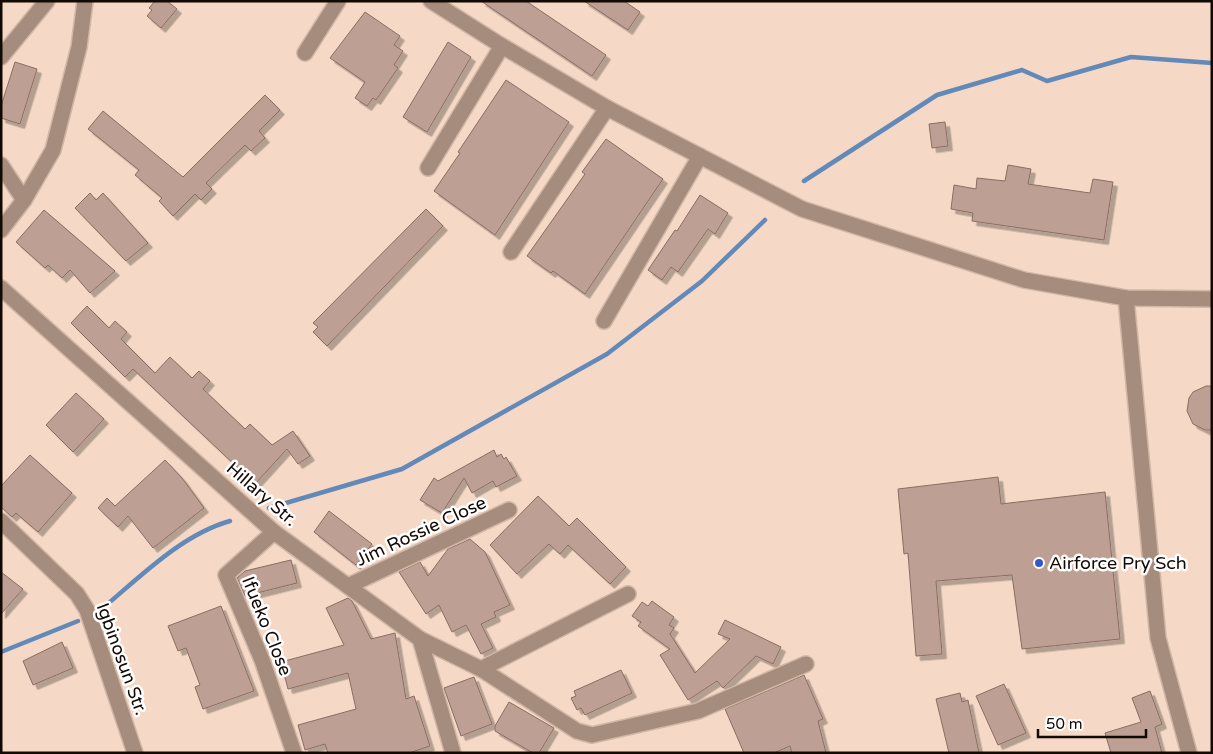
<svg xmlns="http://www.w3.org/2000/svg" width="1213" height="754" font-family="'Varela Round',sans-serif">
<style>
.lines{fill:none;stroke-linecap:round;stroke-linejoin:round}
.stream{stroke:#6289b8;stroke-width:4.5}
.building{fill:#be9f93;stroke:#8a6d62;filter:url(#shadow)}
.street-casing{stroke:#d1b7a6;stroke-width:18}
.street{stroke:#a58c7d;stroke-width:15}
.poi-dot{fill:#3657c8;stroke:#fff;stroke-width:2}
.labels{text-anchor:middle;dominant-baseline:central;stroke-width:5;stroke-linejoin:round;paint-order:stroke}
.street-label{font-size:18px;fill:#120904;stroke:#fff}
.poi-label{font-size:18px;fill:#120904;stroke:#fff;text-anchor:start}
</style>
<defs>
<filter id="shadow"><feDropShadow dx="4.5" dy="4.5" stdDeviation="0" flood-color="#0004"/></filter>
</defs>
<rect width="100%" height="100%" fill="#f5d8c5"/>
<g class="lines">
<g class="stream">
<polyline points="804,181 937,95 1022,70 1047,81 1131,57 1212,63"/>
<polyline points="269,508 402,469 607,354 702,281 765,220"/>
<path d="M97,613C137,580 180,535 230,521"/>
<polyline points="1,652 78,621"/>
</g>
</g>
<g class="building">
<polygon points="155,1 167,1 177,9 161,28 147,16 152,10 149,8"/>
<polygon points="481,1 526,1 606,55 592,76"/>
<polygon points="584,1 624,1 640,12 628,30"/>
<polygon points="365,12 400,36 394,45 403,51 394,65 398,68 376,100 373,98 367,106 355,98 365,82 330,58"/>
<polygon points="448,42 471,57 427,132 403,117"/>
<polygon points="15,62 37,69 20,124 1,118 1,106"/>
<polygon points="506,80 569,122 495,235 434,191 460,153 458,152"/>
<polygon points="265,95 280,110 259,131 265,138 251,151 245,145 206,183 212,189 201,200 195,194 173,216 159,201 162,198 135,175 139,170 88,129 103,111 183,177"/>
<polygon points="945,122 948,146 932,148 929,124"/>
<polygon points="606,139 663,179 585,294 553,271 551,273 527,256 585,174 582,172"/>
<polygon points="1008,165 1031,169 1028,184 1090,193 1093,179 1113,182 1104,240 972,221 973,213 951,209 954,185 976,189 977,178 1005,181"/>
<polygon points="90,193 96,200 103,193 148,243 126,261 75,208"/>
<polygon points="700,195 728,213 715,234 708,229 678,272 671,267 662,280 648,270 675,230 677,231"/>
<polygon points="426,209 443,226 327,346 313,332 318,327 313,323"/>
<polygon points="44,210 115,271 90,293 70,270 62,278 48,265 45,268 16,242"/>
<polygon points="87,306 109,328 115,321 127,332 121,339 155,373 170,357 192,378 199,371 210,381 203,389 245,429 250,424 272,445 293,431 310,456 298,464 287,449 255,484 133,369 125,377 71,323"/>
<polygon points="1206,386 1212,386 1212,430 1205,430 1193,424 1187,411 1189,398 1193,392"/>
<polygon points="76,393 104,419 73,452 46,425"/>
<polygon points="494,450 497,457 501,454 504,459 506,457 517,476 496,487 493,481 472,493 464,478 442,513 420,500 434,478 438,481"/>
<polygon points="30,455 72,493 38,532 16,513 12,517 1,507 1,486"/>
<polygon points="165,460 182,478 204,508 153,548 128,516 118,527 98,508 107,498 115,506"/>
<polygon points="998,477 1001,504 1105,492 1120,639 1022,649 1012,575 936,581 942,654 916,656 908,553 904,554 898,489"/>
<polygon points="538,496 569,526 577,518 626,567 610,584 568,545 560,554 549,544 517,574 490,545"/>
<polygon points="329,511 372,544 356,565 314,532"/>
<polygon points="470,539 485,552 510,605 494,612 496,617 481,624 493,648 481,654 466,625 452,632 439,605 426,614 399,572 420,562 428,576 448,549"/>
<polygon points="291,560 297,583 245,596 237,578 245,571"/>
<polygon points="1,572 23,589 1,614"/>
<polygon points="348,598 352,601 371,639 395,633 406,699 414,696 430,746 409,753 328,753 325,744 305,750 298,725 356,709 348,673 288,689 281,662 344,645 326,608"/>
<polygon points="652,601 674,617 669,625 674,628 670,634 695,673 730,639 718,634 725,620 781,647 773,664 756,656 723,688 717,681 688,700 660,655 670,649 638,626 641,622 632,616 642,602 648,606"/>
<polygon points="221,606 254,691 203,709 195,687 200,685 186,648 178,651 168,626"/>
<polygon points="62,642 73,668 33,685 23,661"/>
<polygon points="621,670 632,693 585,715 581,708 577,710 571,698 576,696 574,691"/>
<polygon points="804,675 823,719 818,721 826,753 792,753 790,746 774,753 744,753 725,709"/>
<polygon points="474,677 492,724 461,736 444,688"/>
<polygon points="1004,684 1026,733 998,745 976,696"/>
<polygon points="1150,691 1162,724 1155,727 1162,753 1111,753 1105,733 1141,722 1132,698"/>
<polygon points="960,693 962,702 968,700 979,753 949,753 936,699"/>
<polygon points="509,702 554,728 539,753 533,753 495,731 495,726"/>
</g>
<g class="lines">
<g class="street-casing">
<g id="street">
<polyline points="431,1 502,46 607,108 802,209 1024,280 1126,298 1212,299"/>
<polyline points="305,53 338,1"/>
<polyline points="1,57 47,1"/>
<polyline points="1,165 24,200"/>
<polyline points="428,168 502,46"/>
<polyline points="1,230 24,200 53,150 79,47 85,1"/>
<polyline points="511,252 607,108"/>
<polyline points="1,288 274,532 420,639 453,753"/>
<polyline points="1126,298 1158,638 1189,753"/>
<polyline points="604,321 700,156"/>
<polyline points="1,521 77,594 87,610 135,753"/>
<polyline points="274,532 226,575 262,660 294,753"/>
<polyline points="348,586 509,510"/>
<polyline points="420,639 481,669 577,731 592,735 698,711 806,664"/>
<polyline points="481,669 628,594"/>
</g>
</g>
<use href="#street" class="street"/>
</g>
<circle class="poi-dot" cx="1039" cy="563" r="5"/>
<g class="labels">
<g class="street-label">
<text transform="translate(262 494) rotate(41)">Hillary Str.</text>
<text transform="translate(421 531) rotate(-25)">Jim Rossie Close</text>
<text transform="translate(267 626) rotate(68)">Ifueko Close</text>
<text transform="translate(122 659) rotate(70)">Igbinosun Str.</text>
</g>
<g class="poi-label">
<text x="1049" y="563">Airforce Pry Sch</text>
</g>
</g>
<rect width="1213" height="754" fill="none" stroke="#120904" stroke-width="5"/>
<path d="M1038 729v8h108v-8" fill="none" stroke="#120904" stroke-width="2.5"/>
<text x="1046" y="729" font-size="15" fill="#120904" stroke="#ffffff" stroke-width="4" paint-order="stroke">50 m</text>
</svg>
